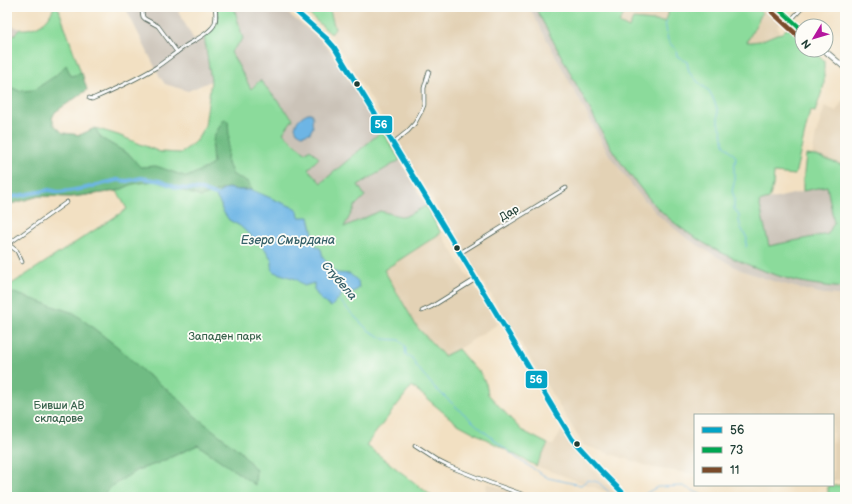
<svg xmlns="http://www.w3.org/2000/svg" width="852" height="504" font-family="'Balsamiq Sans',sans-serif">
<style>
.built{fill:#e3d2b5}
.industrial{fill:#cbc3b8}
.green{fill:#8bdb9b;stroke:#558c68}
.forest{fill:#70bb83;stroke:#487c5c}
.water{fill:#6db5e5;stroke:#46798c}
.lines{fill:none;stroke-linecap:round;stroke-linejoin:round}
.stream{stroke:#6db5e5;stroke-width:1}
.canal{stroke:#6db5e5;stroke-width:4}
.street-casing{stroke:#3f5549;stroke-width:4.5}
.secondary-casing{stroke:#3f5549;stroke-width:6}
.street{stroke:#fff;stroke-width:3}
.secondary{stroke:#fff;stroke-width:4.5}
.bus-1-casing{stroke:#fdfcf7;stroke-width:8}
.bus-2-casing{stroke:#fdfcf7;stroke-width:8}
.bus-3-casing{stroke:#fdfcf7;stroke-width:8}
.bus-1{stroke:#02a4c6;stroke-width:5}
.bus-2{stroke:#00a651;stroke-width:5}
.bus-3{stroke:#7a4b2a;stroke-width:5}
.bus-dot{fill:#1f3d34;stroke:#fdfcf7;stroke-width:1.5}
.labels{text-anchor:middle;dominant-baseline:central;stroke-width:3.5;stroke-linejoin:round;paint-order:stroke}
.street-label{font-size:11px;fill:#1f3d34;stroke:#fdfcf7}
.park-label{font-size:11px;fill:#3a644e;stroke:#fdfcf7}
.water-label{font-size:12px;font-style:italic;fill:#366169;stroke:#fdfcf7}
.line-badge{stroke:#fdfcf7;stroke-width:1.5}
.badge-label{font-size:11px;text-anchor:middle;font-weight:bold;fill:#fff}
</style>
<rect width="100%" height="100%" fill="#fdfcf7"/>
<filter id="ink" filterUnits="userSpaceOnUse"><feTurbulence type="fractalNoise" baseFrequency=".025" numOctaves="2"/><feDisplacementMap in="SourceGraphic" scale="8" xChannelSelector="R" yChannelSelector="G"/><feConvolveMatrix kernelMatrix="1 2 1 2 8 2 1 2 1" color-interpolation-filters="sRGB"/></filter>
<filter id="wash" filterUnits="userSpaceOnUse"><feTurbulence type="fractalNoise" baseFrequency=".012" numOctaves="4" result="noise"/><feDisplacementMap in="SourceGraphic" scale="16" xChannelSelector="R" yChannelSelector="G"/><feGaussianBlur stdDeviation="0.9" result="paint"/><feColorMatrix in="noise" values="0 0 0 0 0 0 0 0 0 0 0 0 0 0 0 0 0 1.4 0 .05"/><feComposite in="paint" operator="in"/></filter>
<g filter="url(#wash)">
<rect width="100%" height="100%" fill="#f2e0c2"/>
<g class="built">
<polygon points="329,7 529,7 609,155 637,192 659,216 686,238 719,258 740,270 772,281 805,290 823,294 845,296 845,480 833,480 833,415 695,415 695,474 653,468 583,445 331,34 335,29"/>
<polygon points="624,7 669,7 668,15 665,22 633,19 629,29 619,23 626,10"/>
<polygon points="756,7 769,7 784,20 777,27 780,30 777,34 760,41 751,42 747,42 762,13"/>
<polygon points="845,97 845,166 812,156 816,134 825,106 836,111"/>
<polygon points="441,233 498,324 458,349 444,357 417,327 384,270"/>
<polygon points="563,429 571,445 578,454 618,496 536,466 548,444 553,445"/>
<polygon points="487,483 526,497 484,497"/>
</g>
<g class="industrial">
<polygon points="125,7 178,7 178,11 194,40 204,36 211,81 188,91 165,84 160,77"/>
<polygon points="234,7 280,7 320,39 331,52 372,117 382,131 321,183 307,169 319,158 305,153 283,133 293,119 260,81 251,89 231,52 243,39"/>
<polygon points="529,7 535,7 613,151 640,187 653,202 669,218 690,234 714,248 743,263 780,276 806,282 845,288 845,296 823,294 805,290 772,281 740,270 719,258 686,238 659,216 637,192 609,155"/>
<polygon points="7,23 20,29 7,42"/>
<polygon points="400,160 426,206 404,217 380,211 344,228 355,206 365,196 358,185"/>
<polygon points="827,186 834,223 829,234 769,246 759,202"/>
</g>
<g class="green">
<path d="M54,7H58L87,90L55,112L52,118L54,125L63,133L80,135L95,128L118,135L160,152L181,153L197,140L205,126L211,81L204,36C217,26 219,24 216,7H234L243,39L231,52L251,89L260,80L293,119L283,133L305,153L310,149L319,158L308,169L321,183L382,131L400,160L358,185L365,196L355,206L344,227L380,211L404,217L426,206L441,233L384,270L417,327L444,356L458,349L474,368L479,371L486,384L488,394L521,430L548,444L536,466L456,423L412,386L366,445L433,497H7V287L127,209L117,191L71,197L39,196L7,205V42L20,29C30,30 41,26 47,19C50,16 52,11 54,7Z"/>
<polygon points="301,7 329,7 335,29 331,34"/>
<path d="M535,7H624L626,10L619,23L629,28L633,19L665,22L668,15L669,7H756L762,13L747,42H751L760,41L777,34L782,33L788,27L802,40V50H813L824,60V85L815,112L810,111L795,175L774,173L773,186L769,199L759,202L769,246L828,234L834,223L827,186L803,191V182L806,155L817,156L845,166V288C823,286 800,283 779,276C733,261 685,238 652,202C638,186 625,169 613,151C601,132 592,112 581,93C566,64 550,36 535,7Z"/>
<polygon points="845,485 845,497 828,497 828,486"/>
</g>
<g class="forest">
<polygon points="66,65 71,76 82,73 87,90 55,112 52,118 54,125 63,133 80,135 95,128 101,138 130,155 140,167 156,166 187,177 206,168 213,164 212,150 214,136 224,119 228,121 229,136 227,161 233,175 248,182 252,190 239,190 227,188 201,197 155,181 133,184 117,191 71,197 39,196 7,205 7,85 19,91 34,90 55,76"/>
<polygon points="14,293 74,313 119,348 145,373 177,397 195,416 241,452 256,470 255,485 198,445 156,464 137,470 109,488 102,497 7,497 7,296"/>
</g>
<g class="water">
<path d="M308,113H311L313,117L312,122L313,127L310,133L302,135L297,132L295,127C297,120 301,116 308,113Z"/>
<polygon points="227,188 239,190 252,190 280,202 295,208 298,211 299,217 309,217 316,246 321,249 323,257 331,269 337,273 350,274 358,281 359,288 354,292 346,290 331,307 321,300 314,290 314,283 304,286 296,279 274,272 272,269 272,260 265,249 240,226 229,220 222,210 221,205 215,195"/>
</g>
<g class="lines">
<g class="stream">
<path d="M667,22L665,24C669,37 664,40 676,49L677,56L687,62L689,72L698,82L709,91L712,96L718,111V123L722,131L724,144L736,157L734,169V184L732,191L734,196V209L739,215V221L741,228L747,238L746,247"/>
<polyline points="338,298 350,312 368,330 384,339 399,340 405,346 406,355 412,358 417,367 435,388 481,429 518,459 548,478 581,485 588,480 598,482 609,492"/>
<polyline points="645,494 657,487 683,486 706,497"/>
<polyline points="738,497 741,494 750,497"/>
</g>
<polyline class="canal" points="7,198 49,190 58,192 69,191 86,188 117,180 127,181 141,178 160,181 178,188 202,190 215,195"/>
</g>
</g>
<g filter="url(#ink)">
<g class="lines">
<g class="street-casing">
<g id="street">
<polyline points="141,7 143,17 145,19 158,26 177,52"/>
<polyline points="791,20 803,7"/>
<path d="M89,98L92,99C113,90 135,80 155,68C166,61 176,52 187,45C195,40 210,33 214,25C217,19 216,13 215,7"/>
<polyline points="393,143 408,131 415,123 422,110 424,105 424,88 429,71"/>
<polyline points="8,244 17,251 22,262"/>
<polyline points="7,245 67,202"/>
<polyline points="460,253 566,188"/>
<polyline points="422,311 431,307 476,279"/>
<polyline points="415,446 438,461 448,466 488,482 530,497"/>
</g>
</g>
<g class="secondary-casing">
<g id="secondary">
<polyline points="291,7 326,38 334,47 460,253 572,439 601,471 627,497"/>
<polyline points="777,7 802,30"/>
<polyline points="824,50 845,68"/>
</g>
</g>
<use href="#street" class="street"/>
<use href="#secondary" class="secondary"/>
<g class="bus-1-casing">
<polyline id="bus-1" points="291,7 326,38 334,47 460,253 572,439 601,471 627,497"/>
</g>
<g class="bus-2-casing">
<polyline id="bus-2" points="777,7 802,30"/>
</g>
<g class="bus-3-casing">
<polyline id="bus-3" points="772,12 797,35"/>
</g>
<use href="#bus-1" class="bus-1"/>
<use href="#bus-2" class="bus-2"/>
<use href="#bus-3" class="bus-3"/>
</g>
</g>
<g class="bus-dot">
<circle cx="357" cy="84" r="3.5"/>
<circle cx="457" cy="248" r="3.5"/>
<circle cx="577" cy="444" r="3.5"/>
</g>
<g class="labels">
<g class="street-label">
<text transform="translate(509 213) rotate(-31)">Дар</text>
</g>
<g class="park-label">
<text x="225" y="336">Западен парк</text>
<text x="59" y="405">Бивши АВ<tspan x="59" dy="13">складове</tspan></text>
</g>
<g class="water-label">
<text x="288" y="240">Езеро Смърдана</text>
<text transform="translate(339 281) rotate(49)">Стубела</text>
</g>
</g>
<g class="line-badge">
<rect x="370" y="115" width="23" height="19" rx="4" fill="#02a4c6"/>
<rect x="525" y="370" width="23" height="19" rx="4" fill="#02a4c6"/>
</g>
<g class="badge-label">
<text x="381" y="128">56</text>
<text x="536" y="383">56</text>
</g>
<rect width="852" height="504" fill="none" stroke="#fdfcf7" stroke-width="24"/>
<rect x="694" y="414" width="140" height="72" fill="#fdfcf7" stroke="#a4b0a9"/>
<rect x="702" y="427" width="20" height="6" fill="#02a4c6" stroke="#a4b0a9"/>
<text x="730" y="434" font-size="12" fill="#1f3d34">56</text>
<rect x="702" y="447" width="20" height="6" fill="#00a651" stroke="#a4b0a9"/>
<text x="730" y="454" font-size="12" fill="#1f3d34">73</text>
<rect x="702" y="467" width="20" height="6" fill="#7a4b2a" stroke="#a4b0a9"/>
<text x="730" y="474" font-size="12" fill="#1f3d34">11</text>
<g transform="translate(814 38) rotate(232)"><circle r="19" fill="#fdfcf7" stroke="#a4b0a9"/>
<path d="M0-3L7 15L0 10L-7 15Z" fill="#b5179e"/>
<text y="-6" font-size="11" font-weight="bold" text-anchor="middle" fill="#1f3d34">N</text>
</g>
</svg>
